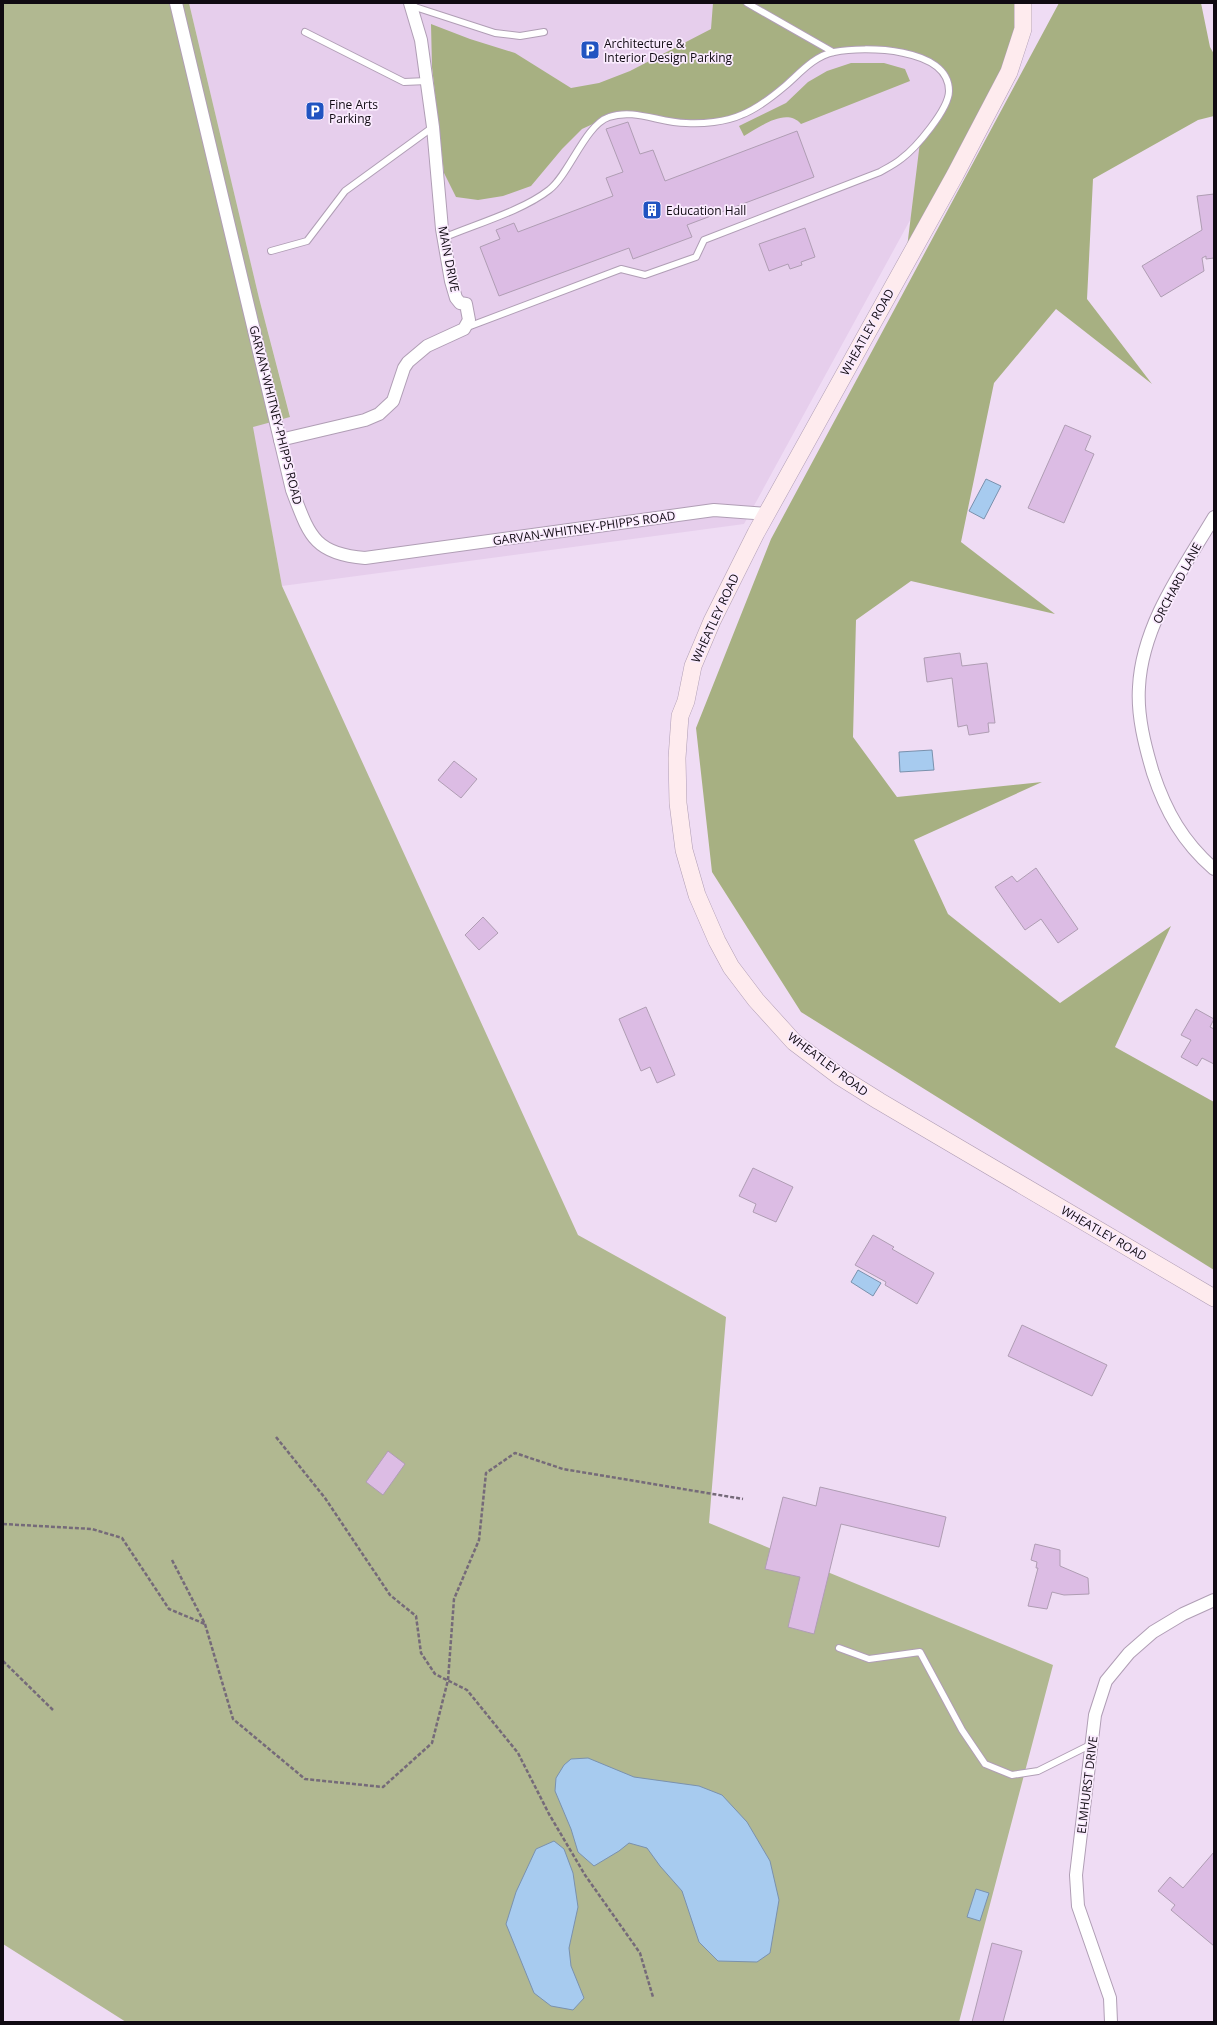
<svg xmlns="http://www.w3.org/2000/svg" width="1217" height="2025" font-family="'Open Sans',sans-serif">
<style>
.built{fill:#e6ceec}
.green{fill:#b1b891}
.forest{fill:#a7b082}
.water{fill:#a7cbef;stroke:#7a91ad}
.building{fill:#dcbce4;stroke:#af9db3}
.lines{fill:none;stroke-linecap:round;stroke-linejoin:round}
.service-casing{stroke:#b09eb5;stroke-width:8}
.minor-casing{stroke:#b09eb5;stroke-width:14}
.secondary-casing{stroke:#b09eb5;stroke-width:18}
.path{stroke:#756a79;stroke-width:2.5;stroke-dasharray:4 2;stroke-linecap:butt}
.service{stroke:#fff;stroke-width:6}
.minor{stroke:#fff;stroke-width:12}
.secondary{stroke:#feebee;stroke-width:17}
.labels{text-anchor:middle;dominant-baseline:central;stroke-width:3.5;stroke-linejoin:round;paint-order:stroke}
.poi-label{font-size:12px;fill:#100a12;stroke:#faebfe;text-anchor:start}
.street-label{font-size:12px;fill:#100a12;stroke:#faebfe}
</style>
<rect width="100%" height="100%" fill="#efdcf4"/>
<polygon class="built" points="189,3 1010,3 997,61 744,524 282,586 252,426 290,416 259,298"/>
<polygon class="green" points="3,3 189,3 259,298 290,417 253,427 282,586 578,1235 726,1317 709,1523 1053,1665 959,2022 126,2022 3,1944"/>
<g class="forest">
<polygon points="713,3 1023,3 1023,29 905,264 920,142 945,105 949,91 944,74 932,62 897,51 833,52 809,63 786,86 741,116 685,123 628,114 608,117 582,129 562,149 531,186 503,196 478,200 456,197 444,173 432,67 431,24 470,39 515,53 571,88 599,83 630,71 711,29"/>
<polygon points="1059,3 1201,3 1210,47 1214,54 1214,116 1198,120 1093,179 1087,299 1152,384 1056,309 994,383 961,542 1055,614 911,581 856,620 853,737 897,797 1042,782 914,840 948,914 1060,1003 1171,926 1115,1047 1214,1102 1214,1270 801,1012 712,872 696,728 771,539"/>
<path d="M851,63H884L905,69L910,81L801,124C786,107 760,127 744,136L739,126L786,103L808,82L827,71Z"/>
</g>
<g class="water">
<polygon points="986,479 1001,486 984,519 969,511"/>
<polygon points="932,750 934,770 900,772 899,752"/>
<polygon points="858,1270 881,1283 873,1296 851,1282"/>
<polygon points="588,1758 634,1777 699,1786 722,1795 747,1822 770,1861 779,1900 770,1953 757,1962 718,1961 699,1942 682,1891 660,1866 647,1848 629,1843 619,1851 594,1866 578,1852 571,1829 555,1791 556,1778 564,1765 571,1759"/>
<polygon points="554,1841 564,1849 573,1873 578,1907 569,1948 571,1966 584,1998 573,2010 551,2006 534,1993 506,1924 516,1892 536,1849"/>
<polygon points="976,1889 989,1893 980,1921 967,1917"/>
</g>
<g class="building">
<polygon points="628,122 640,154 653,150 665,181 797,131 814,177 687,225 692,237 633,259 629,248 499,296 480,247 500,239 496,230 514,223 518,232 613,196 606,178 623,172 606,129"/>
<polygon points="1214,194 1214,258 1206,259 1206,256 1202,258 1204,271 1161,297 1142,266 1202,230 1197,196"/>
<polygon points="805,228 815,257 801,262 802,265 790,269 788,264 769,271 759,244"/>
<polygon points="1065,425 1091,436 1085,450 1094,454 1064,523 1028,508"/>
<polygon points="960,653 962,666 987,663 995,723 988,723 989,732 969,735 967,725 958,727 952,678 927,682 924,658"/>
<polygon points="454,761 477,779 461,798 438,780"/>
<polygon points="1036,868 1078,929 1058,943 1041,919 1025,930 995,887 1012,876 1017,882"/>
<polygon points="483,917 498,933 479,950 465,935"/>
<polygon points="646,1007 675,1075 657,1083 650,1067 641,1071 619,1019"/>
<polygon points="1196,1009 1214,1019 1210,1027 1214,1029 1214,1064 1202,1058 1197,1066 1181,1057 1191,1040 1181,1035"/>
<polygon points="753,1168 793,1187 776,1222 753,1212 756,1204 739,1196"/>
<polygon points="873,1235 894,1247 892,1249 934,1273 917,1304 885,1285 886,1282 855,1265"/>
<polygon points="1022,1325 1107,1365 1092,1396 1008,1356"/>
<polygon points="388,1451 405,1464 383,1495 366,1482"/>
<polygon points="820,1487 946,1517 939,1547 841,1524 814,1634 788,1627 800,1577 765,1569 783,1497 816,1506"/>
<polygon points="1035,1544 1060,1550 1060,1566 1088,1578 1089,1594 1064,1595 1052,1592 1047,1609 1028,1606 1038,1568 1036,1568 1037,1562 1031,1560"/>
<polygon points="1214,1852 1214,1946 1171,1910 1175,1905 1158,1891 1170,1877 1183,1888"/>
<polygon points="992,1943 1022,1951 1003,2022 972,2022"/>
</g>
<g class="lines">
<g class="service-casing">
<g id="service">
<polyline points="747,3 833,52"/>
<polyline points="412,6 495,33 520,36 544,32"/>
<polyline points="305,32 404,82 427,81"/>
<path d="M443,238C476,224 522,211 549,190C569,175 585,125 609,117C634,108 660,123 686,123C702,124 726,122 741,115C757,109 772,97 785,86C800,73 814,56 834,52C864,46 949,47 949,91C949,109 916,148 901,159C895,164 887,168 880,172L704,240L696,257L645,275L621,269L465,328"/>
<polyline points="271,251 307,241 345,191 433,127"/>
<polyline points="839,1648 869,1659 920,1652 962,1730 985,1764 1012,1775 1038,1771 1092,1744"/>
</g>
</g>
<g class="minor-casing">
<g id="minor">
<path d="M176,3L292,490C309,534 313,554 365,558L714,510L766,514"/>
<polyline points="280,440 365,420 379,414 393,401 404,368 408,362 427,346 464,329 469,320 466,304 460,303 456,298 451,281 442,229 433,127 421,40 410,3"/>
<path d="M1214,517C1183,569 1142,625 1139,687C1137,716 1145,746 1153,773C1166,812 1183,842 1214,869"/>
<polyline points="1111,2022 1110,1998 1078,1906 1076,1875 1095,1715 1106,1681 1129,1653 1153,1632 1183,1614 1214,1600"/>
</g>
</g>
<g class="secondary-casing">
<polyline id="secondary" points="1023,3 1023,29 1009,72 955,175 756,533 712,621 693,666 686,701 680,716 677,758 678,803 684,850 697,895 717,941 731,967 756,1000 794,1042 839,1076 879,1101 1214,1298"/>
</g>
<g class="path">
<polyline points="276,1437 325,1498 390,1595 416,1616 421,1653 435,1674 467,1690 518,1753 549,1814 585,1875 640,1953 653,1997"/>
<polyline points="3,1524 92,1529 122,1538 169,1609 205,1624"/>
<polyline points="172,1560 205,1624 233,1719 305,1779 383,1787 432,1743 448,1680 454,1599 479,1540 486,1473 515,1453 563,1469 743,1499"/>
<polyline points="3,1661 54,1711"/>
</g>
<use href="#service" class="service"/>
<use href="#minor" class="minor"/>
<use href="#secondary" class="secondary"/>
</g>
<defs>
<g id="parking-square" transform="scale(1)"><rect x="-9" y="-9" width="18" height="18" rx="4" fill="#2154c1" stroke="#faebfe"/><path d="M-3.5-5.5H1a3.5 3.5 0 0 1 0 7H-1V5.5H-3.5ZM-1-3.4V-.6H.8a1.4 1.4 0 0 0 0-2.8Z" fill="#fff"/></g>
<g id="building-square" transform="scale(1)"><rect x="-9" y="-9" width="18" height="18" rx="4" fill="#2154c1" stroke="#faebfe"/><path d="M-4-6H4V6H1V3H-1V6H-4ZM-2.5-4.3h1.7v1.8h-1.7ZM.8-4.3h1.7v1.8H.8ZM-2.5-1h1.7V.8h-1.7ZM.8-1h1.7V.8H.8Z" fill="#fff"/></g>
</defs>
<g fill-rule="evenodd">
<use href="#parking-square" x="590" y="50"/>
<use href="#parking-square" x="315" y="111"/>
<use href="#building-square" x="652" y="210"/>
</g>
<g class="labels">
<g class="poi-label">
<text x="604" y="43">Architecture &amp;<tspan x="604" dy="14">Interior Design Parking</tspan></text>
<text x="329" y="104">Fine Arts<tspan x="329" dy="14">Parking</tspan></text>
<text x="666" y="210">Education Hall</text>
</g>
<g class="street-label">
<text transform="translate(449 259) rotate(79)">MAIN DRIVE</text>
<text transform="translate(867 332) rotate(-61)">WHEATLEY ROAD</text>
<text transform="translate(276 415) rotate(76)">GARVAN-WHITNEY-PHIPPS ROAD</text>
<text transform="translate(584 528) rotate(-8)">GARVAN-WHITNEY-PHIPPS ROAD</text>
<text transform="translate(1177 583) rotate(-62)">ORCHARD LANE</text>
<text transform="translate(715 618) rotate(-65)">WHEATLEY ROAD</text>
<text transform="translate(828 1064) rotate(37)">WHEATLEY ROAD</text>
<text transform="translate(1104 1233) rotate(30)">WHEATLEY ROAD</text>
<text transform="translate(1087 1785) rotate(-83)">ELMHURST DRIVE</text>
</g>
</g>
<rect width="1217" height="2025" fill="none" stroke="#100a12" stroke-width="8"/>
</svg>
